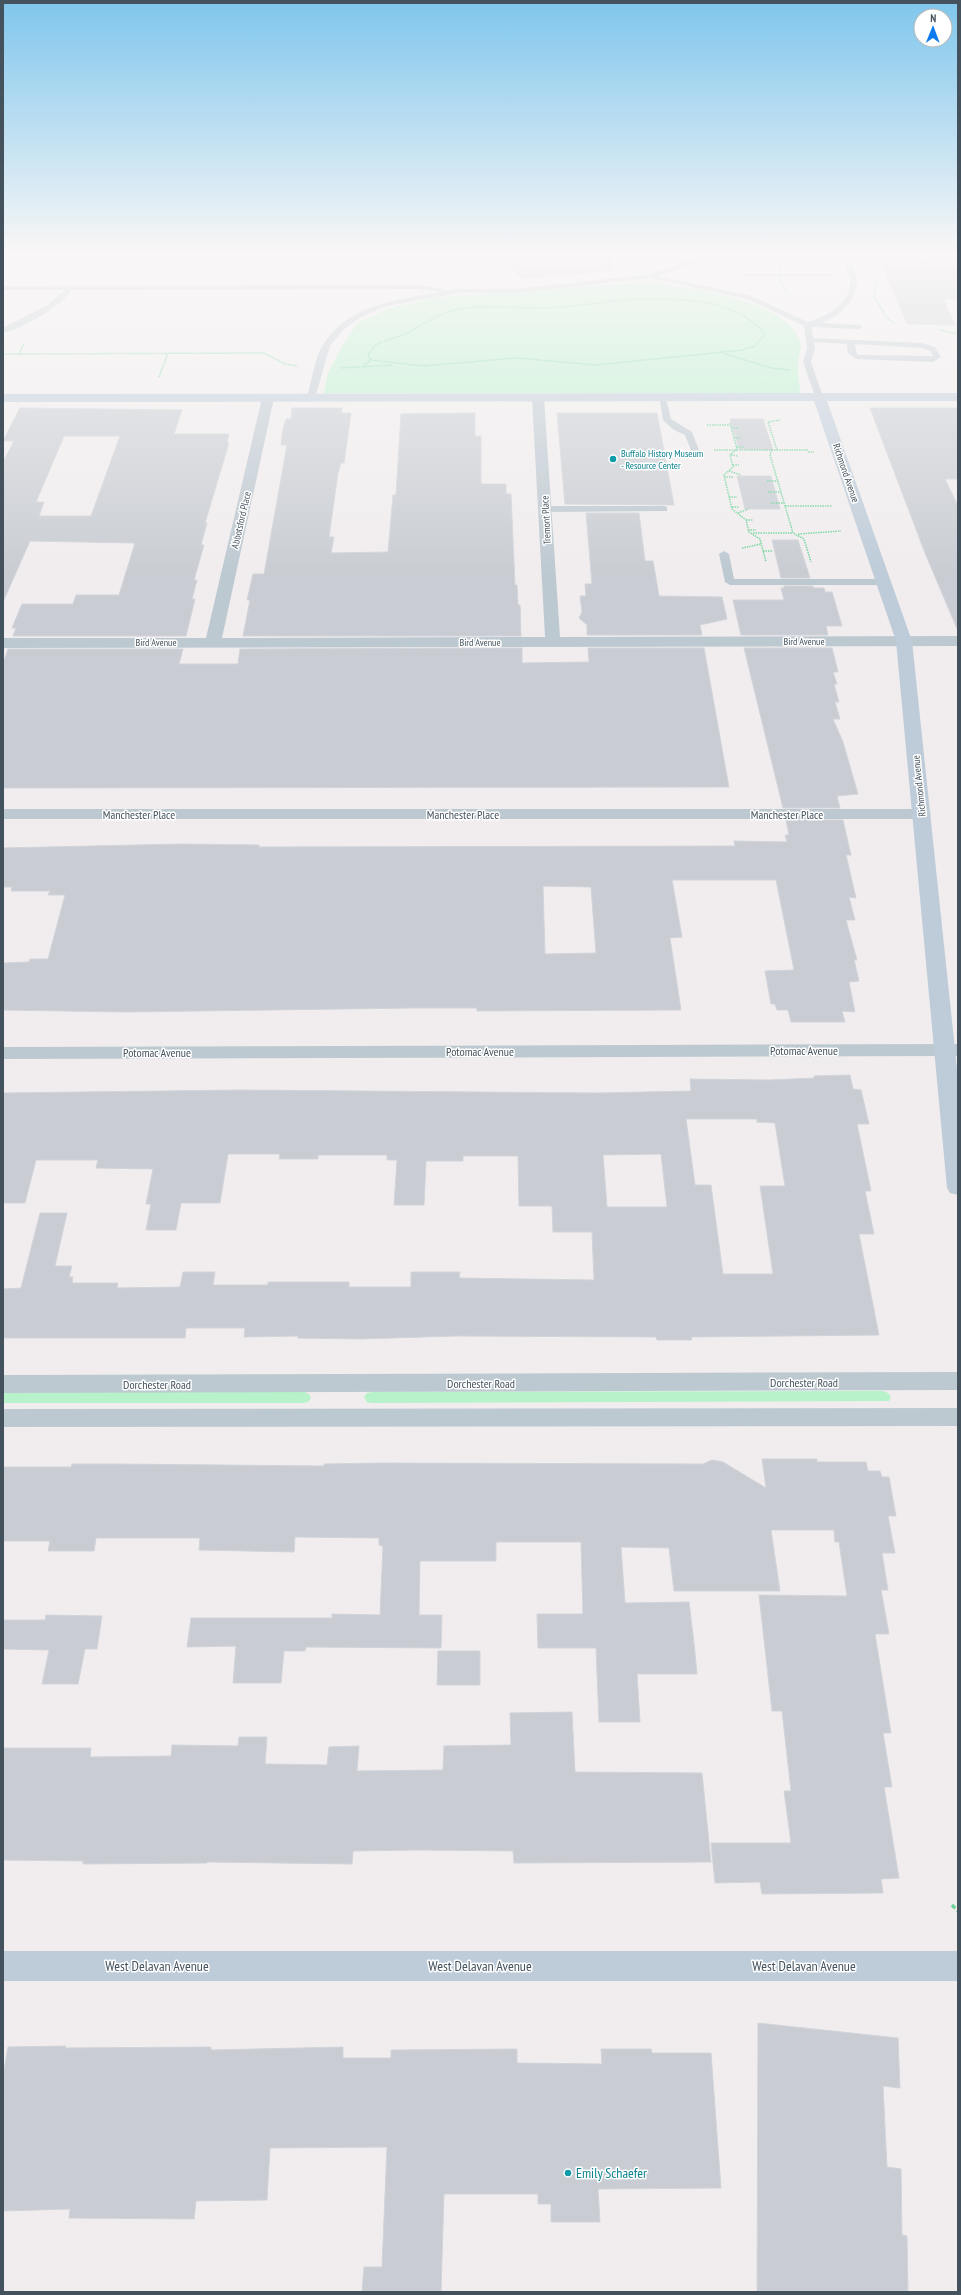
<svg xmlns="http://www.w3.org/2000/svg" width="961" height="2295" font-family="'PT Sans Narrow',sans-serif">
<style>
.green{fill:#b7f2cb}
.building{fill:#c9cdd3;stroke:#d1d4da;fill-rule:evenodd}
.lines{fill:none;stroke-linecap:round;stroke-linejoin:round}
.path-far1{stroke:#6dd39b;stroke-width:1.5;stroke-dasharray:1.5 1;stroke-linecap:butt}
.path{stroke:#6dd39b;stroke-width:3.5;stroke-dasharray:4.5 3;stroke-linecap:butt}
.lane{fill:#bdc9d1;fill-rule:evenodd}
.street{fill:#bdc9d1;fill-rule:evenodd}
.secondary{fill:#beccd9;fill-rule:evenodd}
.culture-dot{fill:#0f9aa8;stroke:#fff;stroke-width:1.5}
.labels{text-anchor:middle;dominant-baseline:central;stroke-width:3;stroke-linejoin:round;paint-order:stroke}
.far-culture-label{font-size:10px;fill:#0d838f;stroke:#fff;text-anchor:start}
.far-street-label{font-size:10px;fill:#44525d;stroke:#fff}
.street-label{font-size:12px;fill:#44525d;stroke:#fff}
.near-street-label{font-size:14px;fill:#44525d;stroke:#fff}
.near-culture-label{font-size:14px;fill:#0d838f;stroke:#fff;text-anchor:start}
</style>
<rect width="100%" height="100%" fill="#f1edee"/>
<g class="green">
<path d="M647,282C685,287 782,298 799,339C803,348 799,353 798,362C797,372 800,383 800,393H324L328,373L345,341L358,323L389,308L439,297Z"/>
<polygon points="883,1391 888,1393 891,1397 889,1401 371,1403 367,1402 364,1397 367,1393 372,1392"/>
<polygon points="3,1392 304,1392 309,1394 311,1398 308,1402 303,1403 3,1403"/>
</g>
<g class="building">
<polygon points="495,252 612,252 613,271 522,279"/>
<polygon points="877,252 920,252 927,265 958,266 958,299 943,299 955,325 907,324"/>
<path d="M20,408L182,410L174,434H229L227,443H229L205,523H207L201,545H204L194,580H197L192,599H195L186,636H13L16,628H12L22,604H73L76,595H119L135,543L30,541L3,602V462L14,441H3ZM64,436H120L91,516H39L44,502H36Z"/>
<polygon points="292,408 342,408 341,413 351,413 344,463 341,463 338,473 329,537 334,537 331,553 388,552 393,495 396,495 401,414 475,413 475,436 481,436 481,484 506,484 506,494 511,494 515,585 517,585 518,605 520,605 521,636 243,636 250,600 247,600 253,574 264,574 287,445 281,445 283,429 286,419 291,419"/>
<polygon points="870,408 958,408 958,479 945,479 958,506 958,631 925,553"/>
<polygon points="557,413 657,413 674,505 565,504"/>
<polygon points="730,419 763,419 773,450 739,449"/>
<polygon points="737,476 771,476 780,509 745,509"/>
<polygon points="586,513 639,513 645,561 653,561 659,596 722,597 727,619 700,625 702,635 587,635 587,625 579,618 582,612 580,596 586,596 585,584 592,584"/>
<polygon points="772,540 798,540 810,578 781,578"/>
<polygon points="784,586 813,586 813,588 824,588 825,592 832,592 842,626 826,626 828,635 741,635 733,600 784,600 781,588 784,588"/>
<polygon points="522,648 522,663 589,662 588,648 704,648 729,787 3,788 3,664 8,649 183,649 179,664 238,664 240,649"/>
<polygon points="744,648 832,648 838,672 833,672 837,684 834,684 839,702 835,702 840,719 833,719 843,742 858,794 837,796 840,808 783,808"/>
<path d="M786,820H843L851,855H846L856,898L849,897L855,920H846L857,960H854L859,981L849,982L855,1012L842,1011L845,1022H791L788,1010H777L775,1004H771L765,971L794,970L776,880H672L682,937L670,938L681,1010L477,1011V1008H413L126,1012L3,1010V963L29,962L30,959H48L65,895H48L50,891H11L12,887H3V848L181,844L259,845V847L735,846L734,841L787,842L785,835H789ZM543,886L591,887L596,953L545,954Z"/>
<path d="M850,1075L853,1089L861,1090L869,1124H857L871,1191H865L874,1234H859L879,1335L691,1337L692,1340H657L656,1337L455,1336L360,1339L298,1338V1336L244,1337L245,1328H186L185,1338H3V1289L21,1288L40,1213H67L55,1266H72L69,1277H73L72,1283H118L117,1288L180,1287L183,1272H215L213,1285H268V1282H349V1287H411V1272H460L459,1278L594,1280L592,1232H553L552,1206H519L518,1156H463V1161H426L424,1205H394L397,1160H387V1155H318V1159H279L280,1154H228L220,1203H181L176,1230H146L151,1204H146L153,1169L96,1168L98,1160H36L25,1203H3V1093L240,1090L598,1093L691,1091L690,1079L770,1080L814,1078V1076ZM686,1119H757V1122L775,1123L785,1186H760L773,1274H723L711,1185H695ZM661,1154L667,1207H607L603,1155Z"/>
<polygon points="762,1459 817,1459 817,1462 866,1462 868,1471 880,1471 882,1477 889,1477 896,1516 888,1516 895,1553 882,1553 888,1590 881,1590 889,1634 875,1634 891,1733 883,1733 892,1787 884,1787 899,1878 881,1879 883,1893 762,1894 760,1882 715,1883 711,1843 791,1843 784,1791 791,1791 782,1711 772,1711 759,1595 847,1596 839,1542 835,1542 834,1530 771,1530 780,1591 674,1591 669,1548 621,1547 625,1603 689,1602 694,1643 697,1674 637,1674 640,1722 599,1722 596,1648 538,1648 537,1614 583,1614 581,1542 496,1542 496,1561 420,1561 419,1615 442,1615 441,1648 306,1647 305,1651 284,1651 281,1683 233,1683 236,1646 187,1647 191,1618 332,1618 332,1614 380,1615 383,1546 379,1545 379,1538 295,1537 294,1552 199,1550 200,1538 96,1538 94,1551 48,1551 50,1541 3,1541 3,1467 71,1467 72,1464 116,1464 324,1466 324,1464 383,1463 703,1464 712,1460 723,1462 766,1488"/>
<polygon points="46,1615 102,1616 97,1649 85,1649 78,1684 42,1684 49,1650 3,1649 3,1620 45,1620"/>
<polygon points="438,1651 480,1651 480,1685 437,1685"/>
<polygon points="572,1712 575,1772 702,1773 711,1862 514,1863 513,1851 418,1850 353,1851 352,1864 207,1862 207,1863 83,1864 83,1861 3,1860 3,1748 91,1748 90,1757 171,1756 172,1745 238,1746 239,1737 267,1737 265,1764 327,1765 329,1747 359,1746 357,1771 443,1770 444,1746 511,1745 510,1713"/>
<polygon points="758,2023 898,2038 900,2088 883,2086 887,2167 901,2169 902,2235 907,2236 908,2292 757,2292"/>
<polygon points="66,2046 65,2048 211,2047 211,2050 343,2047 343,2058 391,2058 391,2050 517,2049 517,2063 602,2064 601,2049 651,2049 652,2053 711,2053 721,2188 598,2189 600,2222 551,2222 551,2204 538,2204 538,2194 444,2194 441,2292 362,2292 364,2267 382,2267 387,2147 270,2148 267,2200 196,2201 194,2219 69,2218 70,2209 3,2211 3,2076 8,2047"/>
</g>
<g class="lines">
<g class="path-far1">
<polyline points="607,252 634,257"/>
<polyline points="780,252 778,255 782,262 780,280 788,294"/>
<polyline points="465,271 496,253"/>
<polyline points="742,275 831,275"/>
<polyline points="876,281 874,297 887,318 895,324"/>
<path d="M634,299C678,299 734,297 765,334L755,346L743,350L597,365L516,358L423,366L371,360L368,356C374,340 389,341 403,335C420,327 436,314 455,310C482,304 509,308 537,308C569,308 602,302 634,299Z"/>
<polyline points="940,330 958,334"/>
<polyline points="3,354 264,353 285,364 297,366"/>
<polyline points="19,354 24,343"/>
<polyline points="725,354 772,368 789,370"/>
<polyline points="364,365 371,360"/>
<polyline points="341,368 392,365"/>
<polyline points="159,377 168,353"/>
<polyline points="730,423 737,449 730,455 733,467 724,475 732,509 746,520 749,532 760,539 766,562"/>
<polyline points="707,425 730,425"/>
<polyline points="731,428 739,428"/>
<polyline points="734,438 741,438"/>
<polyline points="736,447 744,447"/>
<polyline points="714,450 808,450"/>
<polyline points="772,450 770,455 793,533 804,539 811,562"/>
<polyline points="777,450 768,422 780,420"/>
<polyline points="808,452 814,452"/>
<polyline points="731,455 738,456"/>
<polyline points="733,465 739,465"/>
<polyline points="729,471 741,475"/>
<polyline points="724,477 733,477"/>
<polyline points="767,481 778,481"/>
<polyline points="768,492 781,492"/>
<polyline points="729,497 737,497"/>
<polyline points="771,503 784,503"/>
<polyline points="785,506 832,506"/>
<polyline points="732,507 739,507"/>
<polyline points="738,513 748,509"/>
<polyline points="746,520 753,520"/>
<polyline points="748,530 756,530"/>
<polyline points="753,533 793,533"/>
<polyline points="798,534 841,531"/>
<polyline points="742,548 761,544"/>
<polyline points="763,551 772,551"/>
</g>
<polyline class="path" points="952,1905 958,1911"/>
<g class="lane">
<path d="M715,252H726L658,276L751,296L808,322C845,311 866,285 835,252H842C872,279 852,312 821,323L859,325L863,327L859,329L812,327L813,338L922,343L935,347L941,357L933,362L856,359L848,353L847,344L814,342L815,348L811,362L823,397L816,399L803,362L807,348L804,326L747,299L650,278L517,293H457L387,306L361,317L344,329L330,346L315,398L311,400L307,398C311,383 315,357 323,345C348,304 397,300 440,292L418,289L72,290C58,308 26,327 3,333V328L46,306L65,290H3V286L418,285L443,289L444,291L457,289H517L650,274ZM855,344L922,348L930,351L933,356L858,355L856,352Z"/>
<polygon points="938,252 945,252 945,254 942,256"/>
<polygon points="659,396 666,398 671,419 692,432 700,453 699,455 693,455 685,435 674,430 663,420"/>
<polygon points="664,506 667,507 667,511 545,512 541,509 545,506"/>
<polygon points="724,551 729,554 734,579 884,579 889,582 884,585 730,585 725,582 719,554"/>
</g>
<g class="street">
<polygon points="268,394 274,398 222,638 545,637 532,398 538,394 544,398 560,637 958,636 958,646 3,648 3,638 206,638 262,398"/>
<polygon points="3,809 922,809 928,810 931,814 928,818 922,819 3,819"/>
<polygon points="958,1044 958,1056 3,1059 3,1047"/>
<polygon points="958,1372 958,1390 3,1393 3,1375"/>
<polygon points="958,1408 958,1426 3,1427 3,1409"/>
</g>
<g class="secondary">
<polygon points="819,393 958,393 958,401 827,401 912,641 958,1078 958,1195 950,1193 947,1188 896,641 814,401 3,402 3,394"/>
<rect x="3" y="1951" width="955" height="30"/>
</g>
</g>
<linearGradient id="sky" x2="0" y2="1"><stop stop-color="#7fc6ec"/><stop offset="0.44" stop-color="#f9f7f7"/><stop offset="1" stop-color="#f9f7f7" stop-opacity="0"/></linearGradient>
<rect width="961" height="574" fill="url(#sky)"/>
<g class="culture-dot">
<circle cx="613" cy="459" r="4"/>
<circle cx="568" cy="2173" r="4"/>
</g>
<g class="labels">
<g class="far-culture-label">
<text x="621" y="453">Buffalo History Museum<tspan x="621" dy="12">- Resource Center</tspan></text>
</g>
<g class="far-street-label">
<text transform="translate(846 473) rotate(71)">Richmond Avenue</text>
<text transform="translate(241 520) rotate(-77)">Abbotsford Place</text>
<text transform="translate(546 520) rotate(-93)">Tremont Place</text>
<text x="804" y="641">Bird Avenue</text>
<text x="156" y="642">Bird Avenue</text>
<text x="480" y="642">Bird Avenue</text>
<text transform="translate(919 786) rotate(-96)">Richmond Avenue</text>
</g>
<g class="street-label">
<text x="139" y="814">Manchester Place</text>
<text x="463" y="814">Manchester Place</text>
<text x="787" y="814">Manchester Place</text>
<text x="804" y="1050">Potomac Avenue</text>
<text x="480" y="1051">Potomac Avenue</text>
<text x="157" y="1052">Potomac Avenue</text>
<text x="804" y="1382">Dorchester Road</text>
<text x="481" y="1383">Dorchester Road</text>
<text x="157" y="1384">Dorchester Road</text>
</g>
<g class="near-street-label">
<text x="157" y="1966">West Delavan Avenue</text>
<text x="480" y="1966">West Delavan Avenue</text>
<text x="804" y="1966">West Delavan Avenue</text>
</g>
<g class="near-culture-label">
<text x="576" y="2173">Emily Schaefer</text>
</g>
</g>
<rect width="961" height="2295" fill="none" stroke="#44525d" stroke-width="8"/>
<g transform="translate(933 28) rotate(1)"><circle r="19" fill="#ffffff" stroke="#b4babe"/>
<path d="M0-3L7 15L0 10L-7 15Z" fill="#0a7aee"/>
<text y="-6" font-size="11" font-weight="bold" text-anchor="middle" fill="#44525d">N</text>
</g>
</svg>
